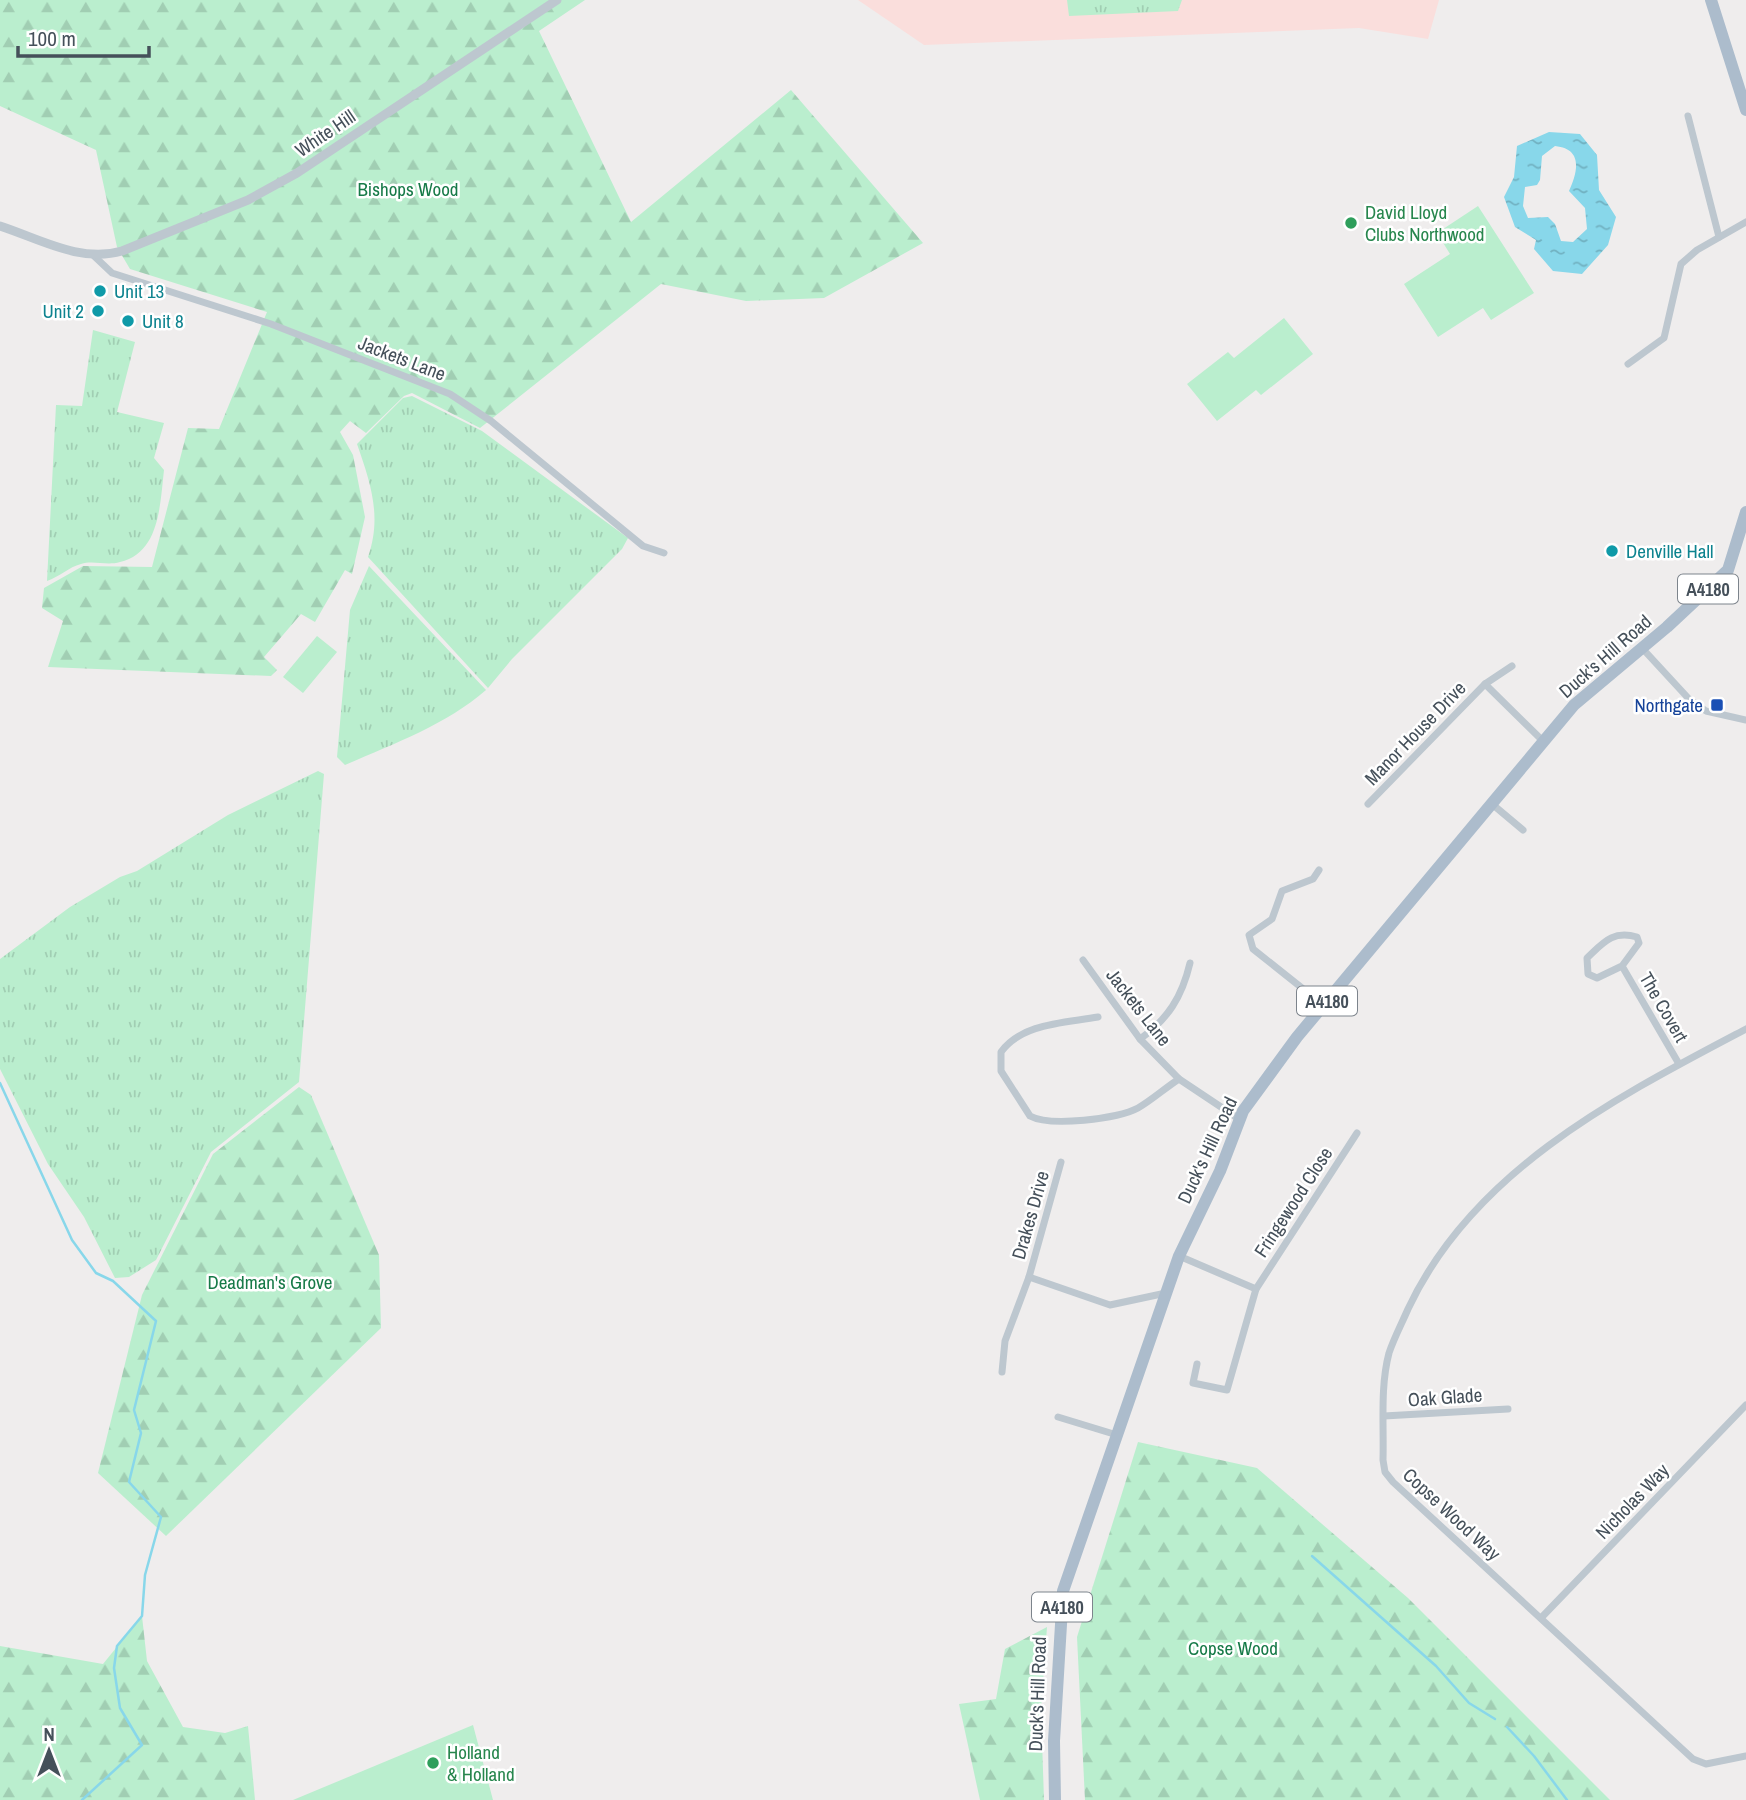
<svg xmlns="http://www.w3.org/2000/svg" width="1746" height="1800" font-family="'Archivo Narrow',sans-serif">
<style>
.medical{fill:#fadedc}
.grass{fill:url(#grass-tufts)}
.forest{fill:url(#forest-firs)}
.pitch{fill:#baeece}
.water{fill:url(#water-ripples);fill-rule:evenodd}
.lines{fill:none;stroke-linecap:round;stroke-linejoin:round}
.stream{stroke:#88d7ea;stroke-width:2.5}
.minor{stroke:#bdc7cf;stroke-width:7}
.tertiary{stroke:#bdc7cf;stroke-width:9}
.primary{stroke:#acbccc;stroke-width:12}
.leisure-dot{fill:#2e9e5b;stroke:#fff;stroke-width:2.5}
.culture-dot{fill:#0f9aa8;stroke:#fff;stroke-width:2.5}
.transit-dot{fill:#1a4fb4;stroke:#fff;stroke-width:2.5}
.labels{text-anchor:middle;dominant-baseline:central;stroke-width:5;stroke-linejoin:round;paint-order:stroke}
.shield{fill:#fff;stroke:#7d848c;stroke-width:2}
.shield-label{font-size:18px;font-weight:bold;fill:#45505a}
.street-label{font-size:19px;fill:#45505a;stroke:#fff}
.park-label{font-size:19px;fill:#177a48;stroke:#fff}
.leisure-label{font-size:19px;fill:#27864d;stroke:#fff;text-anchor:start}
.culture-label{font-size:19px;fill:#0d838f;stroke:#fff;text-anchor:start}
.transit-label{font-size:19px;fill:#164399;stroke:#fff;text-anchor:end}
</style>
<defs>
<pattern id="grass-tufts" width="24" height="20" patternUnits="userSpaceOnUse" patternTransform="scale(1.75)"><rect width="24" height="20" fill="#baeece"/><path d="M3 7l-1-3M5 7V3M7 7l1-3M15 17l-1-3M17 17v-4M19 17l1-3" fill="none" stroke="#a1ceb3"/></pattern>
<pattern id="forest-firs" width="22" height="20" patternUnits="userSpaceOnUse" patternTransform="scale(1.75)"><rect width="22" height="20" fill="#baeece"/><path d="M5 1l3.5 6h-7zM16 11l3.5 6h-7z" fill="#a1ceb3"/></pattern>
<pattern id="water-ripples" width="26" height="14" patternUnits="userSpaceOnUse" patternTransform="scale(1.75)"><rect width="26" height="14" fill="#88d7ea"/><path d="M2 4q2-2 4 0t4 0M15 11q2-2 4 0t4 0" fill="none" stroke="#71b1c1"/></pattern>
</defs>
<rect width="100%" height="100%" fill="#efeded"/>
<polygon class="medical" points="858,0 1439,0 1428,39 1359,28 924,45"/>
<g class="grass">
<polygon points="1067,0 1182,0 1178,11 1069,16"/>
<path d="M93,330L135,342L117,412L164,423L154,458L164,470C160,504 160,553 120,562C107,566 93,560 81,564C69,567 59,577 47,581L56,405L82,406Z"/>
<path d="M412,396L482,431L628,538L622,549L512,659L488,688L368,557C382,517 371,484 357,444L403,398Z"/>
<path d="M369,566L486,690C446,725 393,744 345,765L337,757L350,610Z"/>
<polygon points="318,771 324,774 299,1082 211,1152 156,1260 129,1277 115,1278 84,1217 48,1164 0,1069 0,959 70,907 120,877 137,871 228,815"/>
</g>
<g class="forest">
<polygon points="0,0 585,0 539,31 631,222 791,90 923,243 824,298 746,301 661,284 480,428 412,393 404,396 366,433 350,421 340,432 353,455 365,517 352,574 345,570 315,622 301,614 264,657 277,670 271,676 48,667 63,621 42,608 44,588 83,566 152,567 188,428 219,429 267,312 130,269 117,247 96,150 0,106"/>
<polygon points="299,1087 311,1095 379,1255 381,1328 166,1536 98,1473 142,1295 213,1154"/>
<polygon points="1138,1442 1257,1468 1408,1598 1610,1800 1085,1800 1077,1637"/>
<polygon points="142,1616 147,1661 183,1727 225,1733 248,1726 255,1800 0,1800 0,1646 103,1664"/>
<polygon points="1047,1627 1041,1710 1044,1800 980,1800 959,1704 996,1699 1005,1649"/>
</g>
<g class="pitch">
<polygon points="1478,206 1534,293 1491,320 1483,308 1438,337 1404,284 1450,254 1437,233"/>
<polygon points="1284,318 1313,354 1261,395 1256,390 1217,421 1187,384 1228,352 1234,358"/>
<polygon points="317,636 337,652 303,693 283,677"/>
<polygon points="473,1725 493,1800 293,1800"/>
</g>
<path class="water" d="M1549,132L1580,134L1597,155L1599,190L1616,217L1608,245L1582,274L1553,271L1534,249L1536,240L1515,227L1504,197L1514,177L1517,146ZM1555,146C1583,149 1578,171 1569,191L1585,208L1587,229L1573,242L1561,241L1555,224L1548,217L1528,218L1523,206L1525,187L1537,185L1540,180L1542,156Z"/>
<g class="lines">
<g class="stream">
<polyline points="0,1083 72,1240 96,1273 113,1281 156,1321 134,1410 141,1433 129,1482 161,1517 145,1575 142,1616 117,1646 114,1668 120,1708 142,1745 82,1800"/>
<polyline points="1312,1556 1436,1666 1469,1703 1495,1719"/>
<polyline points="1507,1727 1534,1756 1567,1800"/>
</g>
<g class="minor">
<polyline points="1688,116 1719,237"/>
<polyline points="94,256 112,273 271,324 450,394 491,421 643,546 664,553"/>
<polyline points="1628,364 1664,338 1681,264 1697,250 1746,222"/>
<polyline points="1642,648 1689,699 1706,711 1746,720"/>
<polyline points="1485,684 1544,742"/>
<polyline points="1368,804 1485,684 1512,666"/>
<polyline points="1492,804 1523,830"/>
<polyline points="1319,870 1313,879 1282,891 1272,919 1249,935 1253,949 1302,988 1320,1010"/>
<polyline points="1083,960 1140,1039 1179,1079 1239,1119"/>
<path d="M1622,966L1597,978L1588,974L1587,958C1603,943 1612,930 1637,937L1639,943L1622,966L1679,1064"/>
<path d="M1098,1017C1065,1023 1022,1023 1001,1052V1071L1030,1116C1050,1127 1118,1119 1138,1108C1152,1100 1165,1088 1179,1079"/>
<path d="M1746,1029C1617,1097 1473,1170 1408,1309C1402,1323 1394,1338 1389,1353C1380,1387 1384,1425 1383,1460L1385,1472L1393,1482L1693,1759L1706,1764L1746,1756"/>
<path d="M1140,1039C1168,1019 1182,997 1190,963"/>
<polyline points="1179,1256 1256,1289"/>
<polyline points="1029,1277 1110,1305 1166,1293"/>
<polyline points="1197,1364 1193,1383 1227,1390 1256,1289 1357,1133"/>
<polyline points="1002,1372 1005,1341 1029,1277 1061,1162"/>
<polyline points="1384,1416 1508,1409"/>
<polyline points="1058,1417 1117,1435"/>
<polyline points="1541,1618 1746,1405"/>
</g>
<path class="tertiary" d="M0,226C40,239 80,263 122,251L248,200L297,173L557,0"/>
<g class="primary">
<polyline points="1711,0 1746,110"/>
<polyline points="1055,1800 1054,1741 1063,1591 1179,1256 1220,1171 1243,1111 1297,1037 1574,705 1667,627 1728,570 1746,512"/>
</g>
</g>
<g class="leisure-dot">
<circle cx="1351" cy="223" r="7"/>
<circle cx="433" cy="1763" r="7"/>
</g>
<g class="culture-dot">
<circle cx="100" cy="291" r="7"/>
<circle cx="98" cy="311" r="7"/>
<circle cx="128" cy="321" r="7"/>
<circle cx="1612" cy="551" r="7"/>
</g>
<rect class="transit-dot" x="1710" y="698" width="14" height="14" rx="3.5"/>
<g class="labels">
<g class="shield">
<rect x="1678" y="574.5" width="60" height="29" rx="5"/>
<rect x="1297" y="986.5" width="60" height="29" rx="5"/>
<rect x="1032" y="1592.5" width="60" height="29" rx="5"/>
</g>
<g class="shield-label">
<text x="1708" y="589">A4180</text>
<text x="1327" y="1001">A4180</text>
<text x="1062" y="1607">A4180</text>
</g>
<g class="street-label">
<text transform="translate(325 133) rotate(-34)">White Hill</text>
<text transform="translate(402 358) rotate(21)">Jackets Lane</text>
<text transform="translate(1605 656) rotate(-41)">Duck's Hill Road</text>
<text transform="translate(1415 733) rotate(-46)">Manor House Drive</text>
<text transform="translate(1139 1007) rotate(52)">Jackets Lane</text>
<text transform="translate(1664 1007) rotate(60)">The Covert</text>
<text transform="translate(1207 1150) rotate(-65)">Duck's Hill Road</text>
<text transform="translate(1293 1202) rotate(-57)">Fringewood Close</text>
<text transform="translate(1030 1215) rotate(-74)">Drakes Drive</text>
<text transform="translate(1445 1397) rotate(-4)">Oak Glade</text>
<text transform="translate(1632 1501) rotate(-46)">Nicholas Way</text>
<text transform="translate(1452 1514) rotate(43)">Copse Wood Way</text>
<text transform="translate(1037 1694) rotate(-88)">Duck's Hill Road</text>
</g>
<g class="park-label">
<text x="408" y="189">Bishops Wood</text>
<text x="270" y="1282">Deadman's Grove</text>
<text x="1233" y="1648">Copse Wood</text>
</g>
<g class="leisure-label">
<text x="1365" y="212">David Lloyd<tspan x="1365" dy="22">Clubs Northwood</tspan></text>
<text x="447" y="1752">Holland<tspan x="447" dy="22">&amp; Holland</tspan></text>
</g>
<g class="culture-label">
<text x="114" y="291">Unit 13</text>
<text x="84" y="311" text-anchor="end">Unit 2</text>
<text x="142" y="321">Unit 8</text>
<text x="1626" y="551">Denville Hall</text>
</g>
<g class="transit-label">
<text x="1703" y="705">Northgate</text>
</g>
</g>
<g transform="translate(49 1751)" stroke="#ffffff" stroke-width="5" paint-order="stroke">
<path d="M0-5L12 26L0 18L-12 26Z" fill="#45505a"/>
<text y="-10" font-size="19" font-weight="bold" text-anchor="middle" fill="#45505a">N</text>
</g>
<path d="M18 46v10h131v-10" fill="none" stroke="#45505a" stroke-width="3.5"/>
<text x="28" y="46" font-size="21" fill="#45505a" stroke="#ffffff" stroke-width="5" paint-order="stroke">100 m</text>
</svg>
